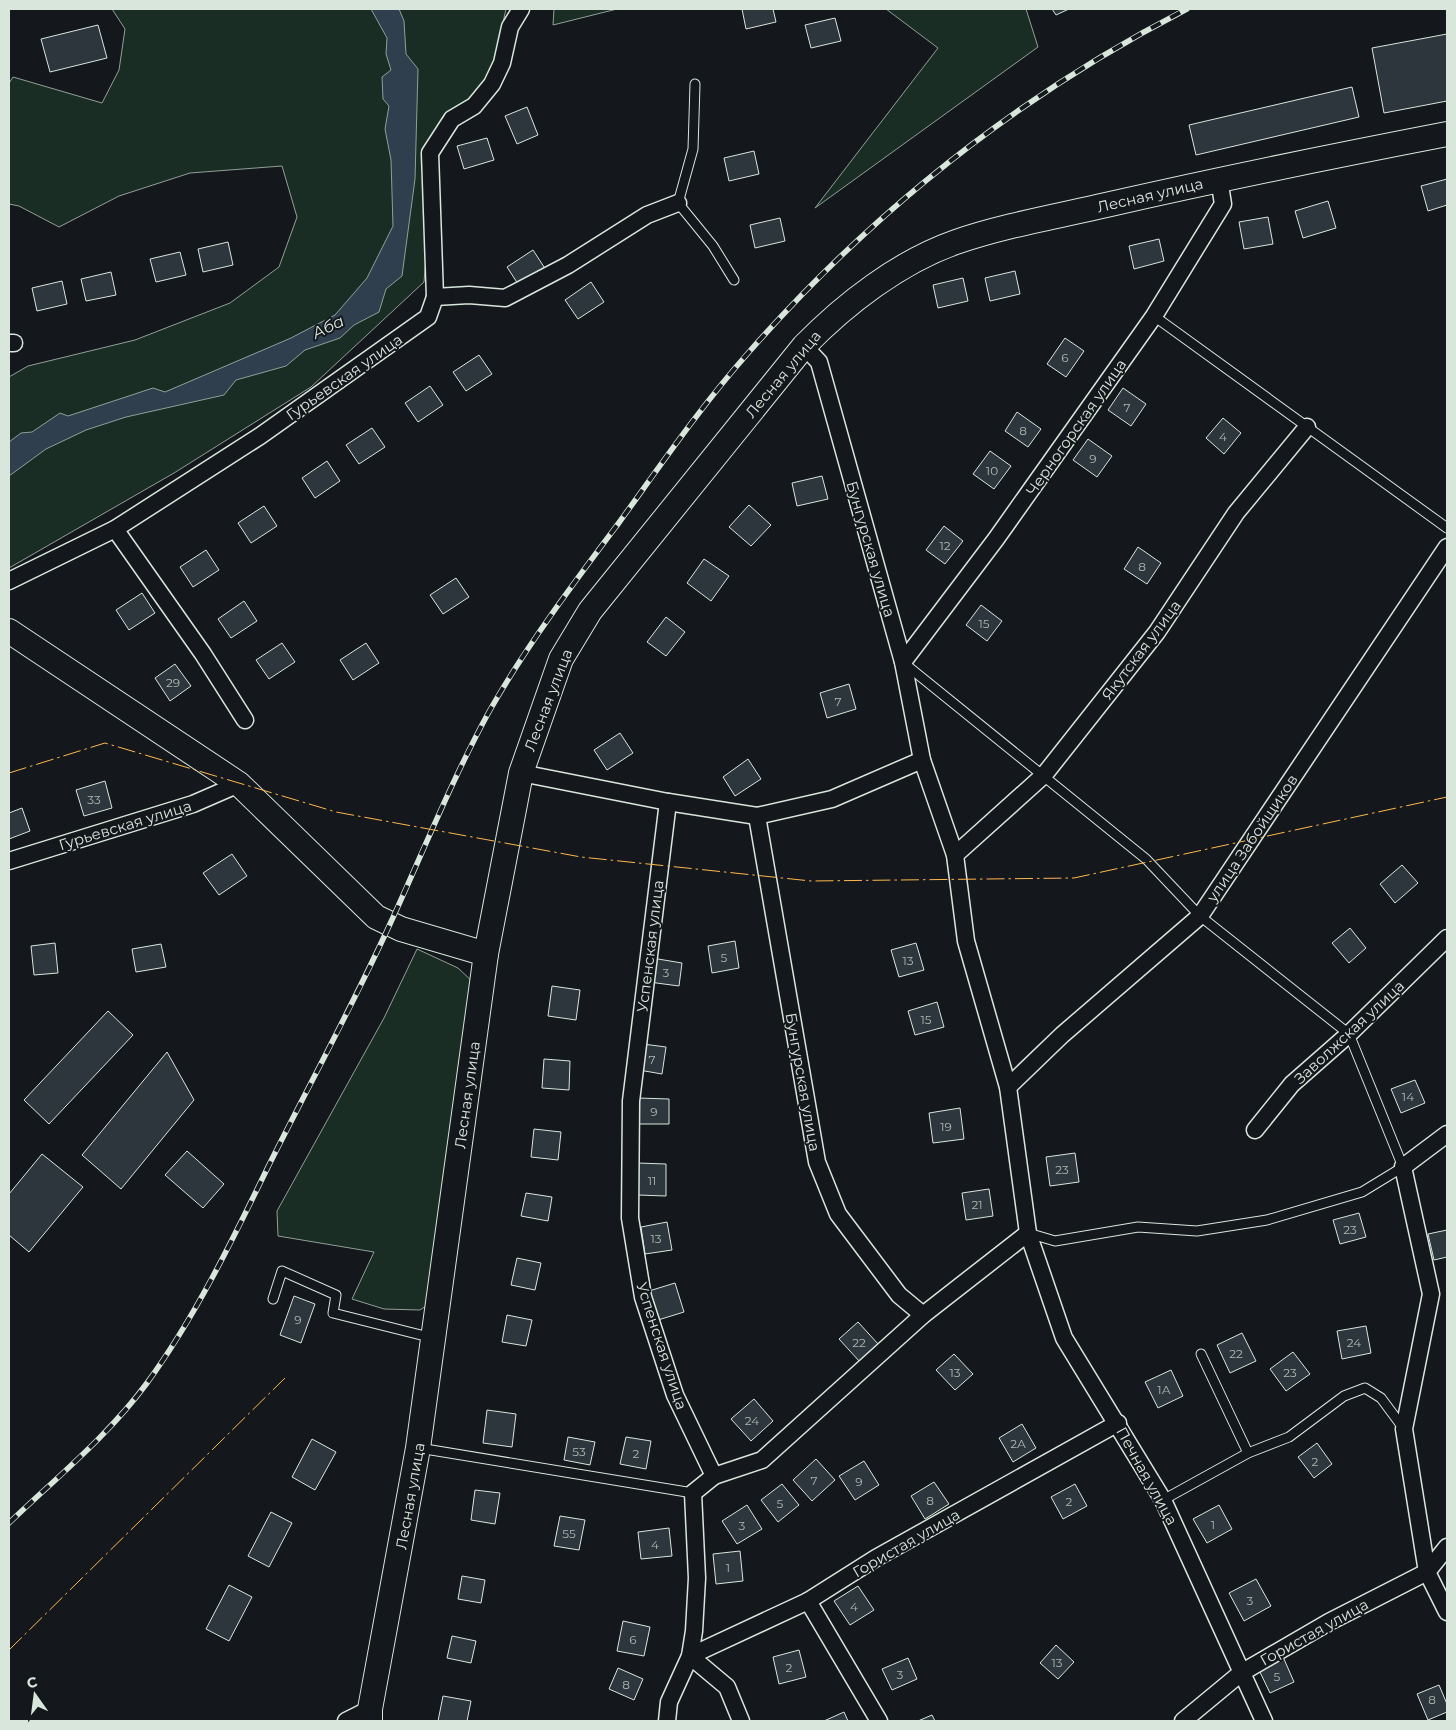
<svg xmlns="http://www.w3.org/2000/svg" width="1456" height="1730" font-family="Montserrat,sans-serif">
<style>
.green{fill:#1a2d24;stroke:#939e99}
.water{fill:#2f3f4d;stroke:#939e99}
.building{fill:#2c363c;stroke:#d8e6dc}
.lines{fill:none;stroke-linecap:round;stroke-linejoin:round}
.service-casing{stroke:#d8e6dc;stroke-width:11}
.minor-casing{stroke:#d8e6dc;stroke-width:19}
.secondary-casing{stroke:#d8e6dc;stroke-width:26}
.service{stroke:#14181c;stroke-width:9}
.minor{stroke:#14181c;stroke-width:16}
.secondary{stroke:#14181c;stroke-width:24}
.rail-casing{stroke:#d8e6dc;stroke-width:5.5}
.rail{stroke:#14181c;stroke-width:4;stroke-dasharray:11;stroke-linecap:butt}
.power{stroke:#ffb74d;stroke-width:1;stroke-dasharray:18 4 2.5 4;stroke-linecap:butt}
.labels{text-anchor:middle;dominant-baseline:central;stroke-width:4;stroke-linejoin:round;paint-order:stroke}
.number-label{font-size:12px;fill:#adbab4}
.street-label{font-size:15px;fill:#d8e6dc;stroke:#14181c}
.water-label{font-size:16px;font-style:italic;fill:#d8e6dc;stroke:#14181c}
</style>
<rect width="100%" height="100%" fill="#14181c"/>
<g class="green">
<polygon points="112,9 506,9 487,96 437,127 424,282 311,387 174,473 9,568 9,377 28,366 135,340 230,303 279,267 297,217 282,166 190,173 119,196 59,227 19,206 9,204 9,83 13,77 102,103 119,70 125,29"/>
<polygon points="554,9 617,9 553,25"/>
<polygon points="886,9 1026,9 1038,47 815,208 938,48"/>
<polygon points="417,949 458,968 474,983 438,1298 420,1310 384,1309 352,1299 374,1252 278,1236 277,1211 384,1018"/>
</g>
<polygon class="water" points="371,9 399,9 404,21 406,54 418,69 415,179 402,276 386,289 379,312 354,325 340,338 305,350 286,366 236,380 224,395 126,417 86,430 46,449 9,476 9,442 21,433 32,432 60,413 68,416 153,388 165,392 291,338 335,315 367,278 393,226 391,160 385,129 389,106 383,99 382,77 391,70 386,54 387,38"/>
<g class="building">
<polygon points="742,9 773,9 776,22 746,29"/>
<polygon points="1052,9 1069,9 1056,15"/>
<polygon points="835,18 841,41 811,48 805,25"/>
<polygon points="98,25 107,58 50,72 41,39"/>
<polygon points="1447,34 1447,101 1384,113 1372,48"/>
<polygon points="1352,87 1359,117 1196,155 1189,125"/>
<polygon points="527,107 538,135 517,144 505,116"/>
<polygon points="487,138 494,160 464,169 457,146"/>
<polygon points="754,151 759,174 729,181 724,158"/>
<polygon points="1447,179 1447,205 1428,211 1421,186"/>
<polygon points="1328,201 1336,228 1303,238 1295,211"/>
<polygon points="1268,217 1273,244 1244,249 1239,222"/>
<polygon points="780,218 785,241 755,248 750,225"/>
<polygon points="1159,239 1164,261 1134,269 1129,246"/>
<polygon points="228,242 233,265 203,272 198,249"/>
<polygon points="533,250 546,270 520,287 507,267"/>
<polygon points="180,252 186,275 156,282 150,259"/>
<polygon points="1015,271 1020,294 990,301 985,278"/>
<polygon points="111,272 116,295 86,301 81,279"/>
<polygon points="963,278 968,301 938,308 933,285"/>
<polygon points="62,281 67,304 37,311 32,288"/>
<polygon points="591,282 604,302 578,319 565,300"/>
<polygon points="1065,338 1084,351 1066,377 1047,364"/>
<polygon points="479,355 492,374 466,391 453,372"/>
<polygon points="430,386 443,405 418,422 405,403"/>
<polygon points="1123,388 1146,404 1131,426 1108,410"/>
<polygon points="1017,412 1041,429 1028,447 1005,431"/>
<polygon points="1223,418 1241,433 1224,454 1206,438"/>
<polygon points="372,428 385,447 359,464 346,445"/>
<polygon points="1088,439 1112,456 1097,477 1073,460"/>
<polygon points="990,451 1011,466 994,489 973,474"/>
<polygon points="327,461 340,481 315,498 302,478"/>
<polygon points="822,476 828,499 797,506 792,483"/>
<polygon points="749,505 771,525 751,546 729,527"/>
<polygon points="264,506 277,526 251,543 238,523"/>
<polygon points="944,526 963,541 945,564 926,550"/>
<polygon points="1138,547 1161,563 1147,584 1124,569"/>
<polygon points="206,550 219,570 193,587 180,567"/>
<polygon points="704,559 729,576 711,601 687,583"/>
<polygon points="456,578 469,597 443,614 430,595"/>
<polygon points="142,593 155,613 129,630 116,610"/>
<polygon points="244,601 257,621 231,638 218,619"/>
<polygon points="981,605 1002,621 987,641 966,625"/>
<polygon points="666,617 685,632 666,656 647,642"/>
<polygon points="282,643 295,662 269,679 256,660"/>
<polygon points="366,643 379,663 353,680 340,660"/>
<polygon points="175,664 191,686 170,701 155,678"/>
<polygon points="849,684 856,709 827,718 820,693"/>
<polygon points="620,733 633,753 607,770 594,750"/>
<polygon points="748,759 761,779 735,796 723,777"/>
<polygon points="105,781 112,808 84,816 76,790"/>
<polygon points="22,808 30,831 9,839 9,813"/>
<polygon points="232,854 247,876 219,895 203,873"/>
<polygon points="1402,865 1418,883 1395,903 1380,884"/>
<polygon points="1350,928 1366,948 1349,963 1332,943"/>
<polygon points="735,941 739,968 712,973 708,946"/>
<polygon points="55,943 58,973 34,975 31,946"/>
<polygon points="916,943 924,970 899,977 891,950"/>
<polygon points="161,944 166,967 136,972 132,949"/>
<polygon points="652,958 682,963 679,986 649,982"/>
<polygon points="552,986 580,990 576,1020 548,1016"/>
<polygon points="937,1002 944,1027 915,1035 908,1011"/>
<polygon points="108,1011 133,1035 49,1124 24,1100"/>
<polygon points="643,1044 666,1047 662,1074 639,1070"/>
<polygon points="167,1052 194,1100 121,1189 82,1155"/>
<polygon points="544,1059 570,1061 569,1090 542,1088"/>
<polygon points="1415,1080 1425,1103 1401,1113 1391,1089"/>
<polygon points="638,1098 669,1099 669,1124 638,1124"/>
<polygon points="960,1108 964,1139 933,1143 929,1113"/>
<polygon points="534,1129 561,1132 558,1160 531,1157"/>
<polygon points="187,1151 224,1184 203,1208 165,1175"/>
<polygon points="1075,1153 1079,1182 1050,1186 1046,1157"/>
<polygon points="42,1154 83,1187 29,1252 9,1235 9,1194"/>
<polygon points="638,1163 666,1164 666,1196 638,1195"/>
<polygon points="989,1189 993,1216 966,1220 962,1193"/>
<polygon points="526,1193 552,1197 548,1221 521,1216"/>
<polygon points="1359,1213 1366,1237 1340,1244 1333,1220"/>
<polygon points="667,1222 672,1250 645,1254 641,1227"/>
<polygon points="1447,1230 1447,1257 1434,1260 1428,1234"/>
<polygon points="517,1258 541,1263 535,1290 511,1285"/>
<polygon points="675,1283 684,1312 658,1320 649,1291"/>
<polygon points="294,1296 315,1304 301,1343 280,1335"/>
<polygon points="507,1315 532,1320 526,1346 502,1342"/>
<polygon points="858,1322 879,1345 860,1362 839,1339"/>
<polygon points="1366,1326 1371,1353 1342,1359 1337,1331"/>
<polygon points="1242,1333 1256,1361 1230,1373 1217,1345"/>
<polygon points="1293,1352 1310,1374 1286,1391 1270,1369"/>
<polygon points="954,1354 973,1374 955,1390 936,1370"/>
<polygon points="1171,1370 1183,1396 1158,1408 1145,1382"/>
<polygon points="754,1399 773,1421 751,1441 731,1419"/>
<polygon points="487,1410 516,1414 512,1447 483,1443"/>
<polygon points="1022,1424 1036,1448 1013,1462 999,1438"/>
<polygon points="568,1437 595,1442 590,1465 564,1460"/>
<polygon points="626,1437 651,1441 646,1469 620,1464"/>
<polygon points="312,1439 336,1452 315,1490 292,1477"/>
<polygon points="1317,1443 1332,1464 1314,1478 1298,1457"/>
<polygon points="816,1459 835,1480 812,1501 793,1480"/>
<polygon points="864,1461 879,1485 855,1500 839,1476"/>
<polygon points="934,1482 949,1504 925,1519 911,1496"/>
<polygon points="782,1484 799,1505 778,1522 761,1500"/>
<polygon points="1075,1484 1087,1506 1063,1519 1051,1497"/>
<polygon points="475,1490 500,1493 495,1524 471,1520"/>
<polygon points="747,1505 762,1529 737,1544 722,1521"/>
<polygon points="1219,1505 1232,1529 1207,1543 1193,1519"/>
<polygon points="271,1512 292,1523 269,1567 248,1556"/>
<polygon points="560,1516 585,1520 579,1550 554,1546"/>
<polygon points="669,1528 672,1556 641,1559 638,1532"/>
<polygon points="740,1551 743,1581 716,1584 713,1554"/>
<polygon points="462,1576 485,1580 481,1603 458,1599"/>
<polygon points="1256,1579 1271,1606 1244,1621 1229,1593"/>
<polygon points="229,1585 252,1597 229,1641 206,1629"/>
<polygon points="858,1586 874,1610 850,1625 834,1601"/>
<polygon points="623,1621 650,1627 644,1656 617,1651"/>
<polygon points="452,1636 476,1641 471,1663 447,1658"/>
<polygon points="1056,1645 1074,1662 1058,1679 1040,1663"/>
<polygon points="799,1650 806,1677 779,1684 773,1657"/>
<polygon points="908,1658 917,1679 892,1690 882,1669"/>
<polygon points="1284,1659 1294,1682 1270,1693 1259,1670"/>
<polygon points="618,1668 643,1679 634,1700 609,1689"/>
<polygon points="1439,1685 1447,1704 1447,1712 1428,1720 1417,1694"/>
<polygon points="443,1696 471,1701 467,1721 438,1721"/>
<polygon points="844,1712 848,1721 824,1721"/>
<polygon points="932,1715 935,1721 918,1721"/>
</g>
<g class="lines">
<g class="service-casing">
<g id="service">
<polyline points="695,84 693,149 678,203 713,246 734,280"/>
<polyline points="1154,316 1447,528"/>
<polyline points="905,664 1146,859 1200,916 1349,1034 1403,1167 1362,1192 1267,1220 1197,1231 1138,1227 1055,1241 1028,1233"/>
<polyline points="273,1299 282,1271 336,1295 333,1313 433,1338"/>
<polyline points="419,1448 693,1493"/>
<polyline points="1248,1453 1289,1437 1344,1396 1365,1388 1381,1398 1404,1429"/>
<polyline points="1163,1500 1248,1453 1201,1354"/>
</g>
</g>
<g class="minor-casing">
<g id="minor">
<polyline points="435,297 430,153 452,119 474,106 492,84 502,63 510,27 521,9"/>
<polyline points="9,343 14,343"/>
<polyline points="804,346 819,362 903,662 922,760 955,855 966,941 1008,1087 1028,1233 1064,1338 1163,1500 1264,1721"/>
<polyline points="115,529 203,654 245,720"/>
<polyline points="9,581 115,529 260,436 428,317 435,297 469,295 505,298 568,265 647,215 678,203"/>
<polyline points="903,662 996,539 1154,316 1223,204 1219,179"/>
<polyline points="521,773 668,802 757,816 832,799 922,760"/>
<polyline points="757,816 817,1162 838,1214 899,1295 923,1315"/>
<polyline points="955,855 1044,775 1157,632 1236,513 1307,427"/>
<polyline points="9,861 193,804 239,784"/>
<polyline points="1008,1087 1062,1035 1200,916 1447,547"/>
<polyline points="1255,1130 1292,1084 1349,1034 1447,938"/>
<polyline points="1447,1134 1403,1167 1431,1294 1404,1429 1427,1572 1447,1612"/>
<polyline points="714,1476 762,1460 923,1315 1028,1233"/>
<polyline points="808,1601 879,1721"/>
<polyline points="346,1721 370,1709"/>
<polyline points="667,1721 669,1702 690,1656 694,1631 697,1578 693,1493 714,1476 675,1395 643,1297 630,1218 631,1101 668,802"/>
<polyline points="741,1721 727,1687 690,1656 808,1601 876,1558 1118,1423"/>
<polyline points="1183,1721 1241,1673 1329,1622 1427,1572 1447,1547"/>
</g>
</g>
<g class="secondary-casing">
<g id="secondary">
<polyline points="9,631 239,784 376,917 401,929 486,954"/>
<path d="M370,1721V1709L418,1448L486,954L521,773L561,659L590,611L804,346C845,304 899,262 956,242C1002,226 1058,216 1106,205C1220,179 1333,156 1447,134"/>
</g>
</g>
<use href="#service" class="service"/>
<use href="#minor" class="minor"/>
<use href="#secondary" class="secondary"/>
<g class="rail-casing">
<path id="rail" d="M9,1523C56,1478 108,1436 147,1383C195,1317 231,1243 267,1169C308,1087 352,1007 390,924C423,852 452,779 490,710C527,645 573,584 618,524C660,466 701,406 749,352C873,211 1020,95 1187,9"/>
</g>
<use href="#rail" class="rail"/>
<g class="power">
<polyline points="9,773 105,743 336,812 581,857 811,881 1074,878 1447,797"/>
<polyline points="9,1650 285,1378"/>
</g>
</g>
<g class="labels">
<g class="number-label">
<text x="1065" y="357">6</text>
<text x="1127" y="407">7</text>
<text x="1023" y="430">8</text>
<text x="1223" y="436">4</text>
<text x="1093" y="458">9</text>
<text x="992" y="470">10</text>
<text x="945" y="545">12</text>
<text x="1142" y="566">8</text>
<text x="984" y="623">15</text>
<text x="173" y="682">29</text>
<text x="838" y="701">7</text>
<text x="94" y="799">33</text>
<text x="724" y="957">5</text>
<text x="908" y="960">13</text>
<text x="666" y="972">3</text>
<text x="926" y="1019">15</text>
<text x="652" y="1059">7</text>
<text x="1408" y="1096">14</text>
<text x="654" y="1111">9</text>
<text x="946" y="1126">19</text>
<text x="1062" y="1169">23</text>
<text x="652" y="1180">11</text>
<text x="977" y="1204">21</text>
<text x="1350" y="1229">23</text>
<text x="656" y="1238">13</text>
<text x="298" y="1319">9</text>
<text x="859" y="1342">22</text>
<text x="1354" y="1342">24</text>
<text x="1236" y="1353">22</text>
<text x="955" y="1372">13</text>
<text x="1290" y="1372">23</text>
<text x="1164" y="1389">1А</text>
<text x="752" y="1420">24</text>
<text x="1018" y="1443">2А</text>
<text x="579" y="1451">53</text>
<text x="636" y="1453">2</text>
<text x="1315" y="1461">2</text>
<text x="814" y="1480">7</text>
<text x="859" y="1481">9</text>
<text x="930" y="1500">8</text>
<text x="1069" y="1501">2</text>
<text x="780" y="1503">5</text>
<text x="1213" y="1524">1</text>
<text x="742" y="1525">3</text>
<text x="569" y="1533">55</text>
<text x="655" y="1544">4</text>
<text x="728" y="1567">1</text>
<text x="1250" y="1600">3</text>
<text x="854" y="1606">4</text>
<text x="633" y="1639">6</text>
<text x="1057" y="1662">13</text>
<text x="789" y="1667">2</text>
<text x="900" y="1674">3</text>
<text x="1277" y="1676">5</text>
<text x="626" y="1684">8</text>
<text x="1432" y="1699">8</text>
</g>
<g class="street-label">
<text transform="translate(1150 195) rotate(-13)">Лесная улица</text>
<text transform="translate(783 374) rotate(-50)">Лесная улица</text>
<text transform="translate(344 377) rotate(-35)">Гурьевская улица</text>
<text transform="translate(1076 427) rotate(-55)">Черногорская улица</text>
<text transform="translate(871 549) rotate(74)">Бунгурская улица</text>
<text transform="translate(1141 650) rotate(-53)">Якутская улица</text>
<text transform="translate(548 700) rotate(-69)">Лесная улица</text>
<text transform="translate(125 825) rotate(-17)">Гурьевская улица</text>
<text transform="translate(1252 838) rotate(-56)">улица Забойщиков</text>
<text transform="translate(650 946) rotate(-83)">Успенская улица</text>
<text transform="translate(1349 1032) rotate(-43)">Заволжская улица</text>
<text transform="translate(803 1082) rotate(80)">Бунгурская улица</text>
<text transform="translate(467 1095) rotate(-82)">Лесная улица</text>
<text transform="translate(662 1346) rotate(72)">Успенская улица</text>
<text transform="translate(1147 1476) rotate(61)">Печная улица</text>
<text transform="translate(410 1496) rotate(-80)">Лесная улица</text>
<text transform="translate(906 1543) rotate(-30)">Гористая улица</text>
<text transform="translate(1314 1632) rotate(-29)">Гористая улица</text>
</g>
<g class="water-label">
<text transform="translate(328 327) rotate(-26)">Аба</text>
</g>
</g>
<rect width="1456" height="1730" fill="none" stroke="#d8e6dc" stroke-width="20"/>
<g transform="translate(35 1695) rotate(346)" stroke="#14181c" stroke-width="4" paint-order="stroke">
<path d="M0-4L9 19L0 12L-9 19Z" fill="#d8e6dc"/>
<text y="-8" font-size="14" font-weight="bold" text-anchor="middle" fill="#d8e6dc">С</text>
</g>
</svg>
